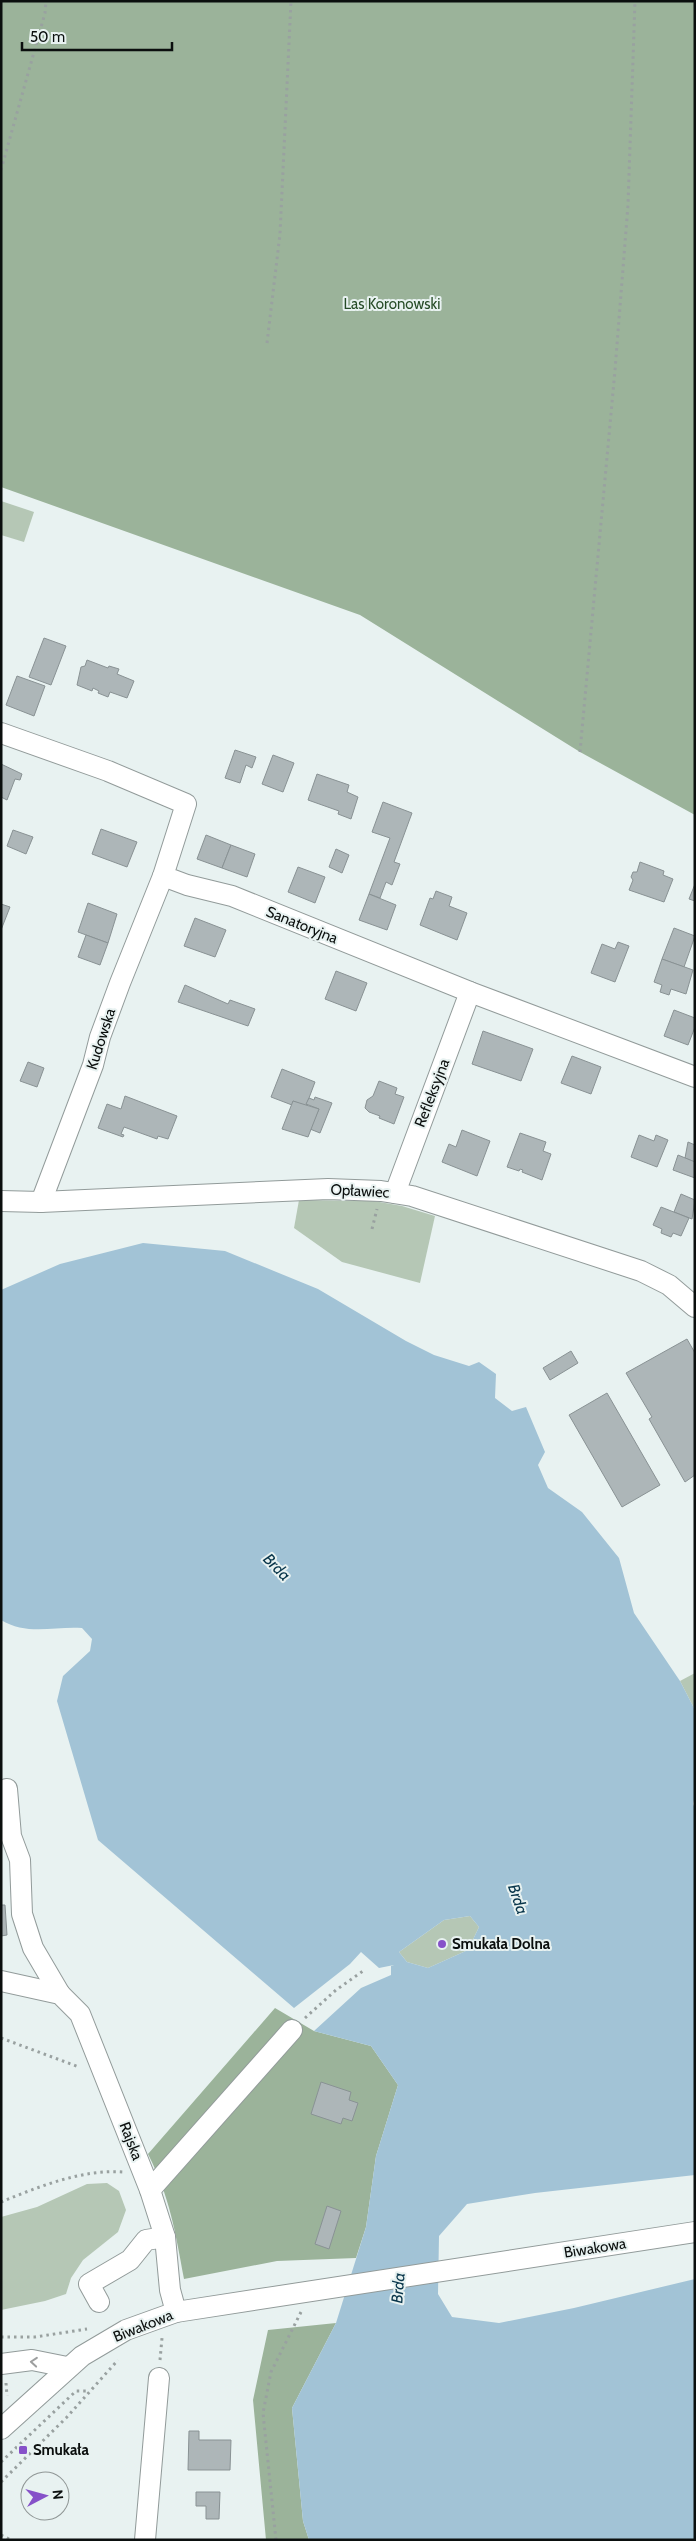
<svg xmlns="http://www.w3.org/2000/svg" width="696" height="2541" font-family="Cabin,sans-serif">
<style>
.green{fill:#b5c7b5}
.forest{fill:#9bb39a}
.water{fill:#a2c3d6;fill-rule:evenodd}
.building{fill:#adb6b8;stroke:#899294}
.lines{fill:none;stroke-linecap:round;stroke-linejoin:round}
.minor-casing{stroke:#929b9a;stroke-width:22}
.path{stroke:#99a1a0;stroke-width:3;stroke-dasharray:2.5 4;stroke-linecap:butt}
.minor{stroke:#fff;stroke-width:20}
.oneway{stroke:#9d9f9f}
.poi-dot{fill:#8651c9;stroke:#e8f2f1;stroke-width:2}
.labels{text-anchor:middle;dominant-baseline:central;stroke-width:4;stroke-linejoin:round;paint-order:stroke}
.park-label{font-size:15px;fill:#264c27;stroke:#e8f2f1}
.street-label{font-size:15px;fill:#0b0f0e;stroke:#e8f2f1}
.poi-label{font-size:15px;font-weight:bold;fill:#0b0f0e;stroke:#e8f2f1;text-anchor:start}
.water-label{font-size:16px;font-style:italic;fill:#08354a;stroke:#e8f2f1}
</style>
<rect width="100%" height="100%" fill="#e8f2f1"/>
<g class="green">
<polygon points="1,501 34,512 24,542 1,535"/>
<polygon points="299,1200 374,1201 402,1206 435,1216 420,1283 342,1262 294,1228"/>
<polygon points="695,1673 695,1710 680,1681"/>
<polygon points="470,1916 479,1927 468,1950 428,1968 407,1962 399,1952 444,1920"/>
<polygon points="107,2183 119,2191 126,2210 118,2232 83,2260 71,2278 66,2294 45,2301 1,2310 1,2217 37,2207 87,2184"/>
</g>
<g class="forest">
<polygon points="1,1 695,1 695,815 580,752 360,615 1,487"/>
<path d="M275,2008L314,2031L371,2046L398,2085L376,2156L366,2227L356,2258L277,2261L184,2279C175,2230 170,2198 148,2154Z"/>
<polygon points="336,2323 292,2408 303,2521 309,2540 266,2540 253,2400 268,2330"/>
</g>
<path class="water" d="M143,1243L225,1251L318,1289L406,1341L434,1355L469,1366L479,1362L496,1374L495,1398L512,1411L526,1407L545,1452L538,1465L548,1488L582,1512L619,1558L634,1613L680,1681L695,1710V1796L693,1804L695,1808V2175L535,2193L467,2204L439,2236L438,2294L452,2317L499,2323L574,2308L695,2279V2540H309L303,2521L292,2408L336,2323L366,2227L376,2156L398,2085L371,2046L314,2031L361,1988L391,1975V1966L394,1965L379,1968L361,1952L350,1964L294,2008L98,1840L57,1701L63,1676L90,1651L92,1639L82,1628C55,1626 27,1636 1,1620V1290L60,1264ZM470,1916L479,1927L468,1950L428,1968L407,1962L399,1952L444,1920Z"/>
<g class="building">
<polygon points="44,638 66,646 51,685 29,677"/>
<polygon points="87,660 108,668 109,666 119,669 117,674 134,681 127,698 110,692 108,697 98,693 99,691 93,688 92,691 77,685 81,667 85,666"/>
<polygon points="17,676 45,686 34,716 6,705"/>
<polygon points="235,750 256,757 252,768 246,765 240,783 225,778"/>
<polygon points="273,755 294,763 283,792 262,784"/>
<polygon points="1,764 22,774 20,780 15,779 7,800 1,797"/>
<polygon points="317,774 349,785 347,792 358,797 351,819 338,814 339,811 308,800"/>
<polygon points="383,802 412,813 394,862 400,864 392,885 386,882 380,898 369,894 390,838 372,832"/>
<polygon points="101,829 137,842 127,867 92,854"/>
<polygon points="13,830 33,837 26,854 7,846"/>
<polygon points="206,835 231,845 222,868 197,859"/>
<polygon points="231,845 255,854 247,877 222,868"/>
<polygon points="336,849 349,855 342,873 329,867"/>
<polygon points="640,862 664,871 663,875 673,879 664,902 629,890 633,880 631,877 633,872 637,872"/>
<polygon points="298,867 325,877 315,903 288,892"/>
<polygon points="695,884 695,901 689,899"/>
<polygon points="436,891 452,897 449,906 467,913 457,940 420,925 430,898 433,899"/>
<polygon points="369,894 396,905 387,930 359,920"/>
<polygon points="88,903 117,914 108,943 78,932"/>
<polygon points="1,904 10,907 1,930"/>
<polygon points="195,918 226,930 215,957 184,946"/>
<polygon points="674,928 695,936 684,967 662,959"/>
<polygon points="86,935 108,943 100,965 78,957"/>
<polygon points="618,942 629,946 615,982 591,973 602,944 615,949"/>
<polygon points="662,959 693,970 686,994 671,989 669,995 660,992 662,985 654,982"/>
<polygon points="336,971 367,983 356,1011 325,999"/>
<polygon points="185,985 228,1004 230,1000 255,1009 248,1026 178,1002"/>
<polygon points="674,1010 695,1018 695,1027 688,1045 664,1036"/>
<polygon points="483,1031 533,1049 521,1081 472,1064"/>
<polygon points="572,1056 601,1067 591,1094 561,1083"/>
<polygon points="28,1062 44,1068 37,1087 20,1081"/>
<polygon points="282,1069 315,1082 306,1106 293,1101 292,1105 271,1097"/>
<polygon points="379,1081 397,1088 395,1094 404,1097 394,1124 379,1118 380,1116 369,1112 365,1108 367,1100 373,1096"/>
<polygon points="125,1096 177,1116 168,1139 158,1136 157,1139 124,1127 121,1134 124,1135 123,1137 98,1128 107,1104 121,1109"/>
<polygon points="315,1097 332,1103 320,1133 310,1129 319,1109 306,1104 309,1098 314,1100"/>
<polygon points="293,1101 319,1109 308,1137 282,1129"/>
<polygon points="462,1130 490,1141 477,1176 442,1162 449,1144 456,1147"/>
<polygon points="520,1133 546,1142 543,1151 551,1154 542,1180 522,1172 523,1170 520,1169 519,1171 507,1167"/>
<polygon points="639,1135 654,1141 656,1135 668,1140 657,1167 631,1157"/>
<polygon points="688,1142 695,1145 695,1162 685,1158"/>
<polygon points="678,1155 695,1162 695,1178 673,1170"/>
<polygon points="681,1194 695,1200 692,1219 674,1212"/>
<polygon points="661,1207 689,1218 681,1236 673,1233 671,1237 661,1233 662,1229 653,1225"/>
<polygon points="687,1339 695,1353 695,1475 685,1482 649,1419 652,1417 626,1373"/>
<polygon points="571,1351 578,1363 550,1380 543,1368"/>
<polygon points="607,1393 660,1485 622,1507 569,1415"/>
<polygon points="1,1905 5,1905 7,1935 1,1936"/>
<polygon points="321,2082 351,2092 349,2100 358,2103 352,2121 343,2118 341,2124 311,2114"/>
<polygon points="327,2206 341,2211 329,2249 315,2244"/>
<polygon points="189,2431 199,2431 199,2440 231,2440 230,2470 188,2470"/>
<polygon points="196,2492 220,2492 219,2519 206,2519 206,2506 196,2506"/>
</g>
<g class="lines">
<g class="minor-casing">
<g id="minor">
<polyline points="1,733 108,771 186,804 163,876 187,885 232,896 470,992 695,1077"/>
<polyline points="395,1193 470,992"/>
<polyline points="1,1201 41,1202 328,1189 381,1191 412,1196 641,1271 669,1285 695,1307"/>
<polyline points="41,1202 93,1065 100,1037 120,983 163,876"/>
<polyline points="7,1789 11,1836 20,1860 22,1914 33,1948 60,1994"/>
<polyline points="1,1981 60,1994 80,2014 150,2190 165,2237 170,2290 176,2312"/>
<polyline points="150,2190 292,2030"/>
<polyline points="99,2302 89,2284 130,2260 146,2240 165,2237"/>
<polyline points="1,2364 32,2360 67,2367"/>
<polyline points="1,2429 82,2356 126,2330 176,2312 695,2232"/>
<polyline points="145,2540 159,2378"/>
</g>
</g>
<g class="path">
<polyline points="1,170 45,13 46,1"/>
<polyline points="267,343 280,234 291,1"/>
<polyline points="580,752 615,370 628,205 635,1"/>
<polyline points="372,1229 377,1209"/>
<polyline points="305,2018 336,1990 363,1971"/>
<polyline points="1,2038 79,2067"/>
<path d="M1,2202C38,2187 82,2169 123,2172"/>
<polyline points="1,2337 35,2337 87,2329"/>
<polyline points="160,2360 162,2338"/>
<polyline points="6,2383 7,2396"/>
<polyline points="1,2462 76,2391 89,2391"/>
<polyline points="1,2482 67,2417 118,2360"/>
<polyline points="1,2535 11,2540"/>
<polyline points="276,2540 263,2413 271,2372 301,2312"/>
</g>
<use href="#minor" class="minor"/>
</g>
<defs><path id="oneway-chevron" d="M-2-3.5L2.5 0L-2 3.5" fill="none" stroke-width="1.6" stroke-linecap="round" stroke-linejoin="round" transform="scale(1.25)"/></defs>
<use class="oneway" href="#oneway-chevron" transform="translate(34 2362) rotate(-175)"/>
<g class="poi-dot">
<circle cx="442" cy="1944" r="5"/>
<rect x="18" y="2445" width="10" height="10" rx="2.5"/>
</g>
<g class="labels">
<g class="park-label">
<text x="392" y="304">Las Koronowski</text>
</g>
<g class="street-label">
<text transform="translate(302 925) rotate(22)">Sanatoryjna</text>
<text transform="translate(101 1039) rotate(-72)">Kudowska</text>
<text transform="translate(432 1093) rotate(-69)">Refleksyjna</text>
<text transform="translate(360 1191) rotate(3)">Opławiec</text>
<text transform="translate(131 2141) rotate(69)">Rajska</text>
<text transform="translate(595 2248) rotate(-9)">Biwakowa</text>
<text transform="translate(143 2326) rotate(-22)">Biwakowa</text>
</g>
<g class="poi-label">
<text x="452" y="1944">Smukała Dolna</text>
<text x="33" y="2450">Smukała</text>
</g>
<g class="water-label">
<text transform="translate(277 1567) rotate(45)">Brda</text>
<text transform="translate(518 1899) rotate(71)">Brda</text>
<text transform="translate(398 2288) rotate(-85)">Brda</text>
</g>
</g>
<rect width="696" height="2541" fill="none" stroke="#0b0f0e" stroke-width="5"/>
<g transform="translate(45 2496) rotate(84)"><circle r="24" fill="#e8f2f1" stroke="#909796"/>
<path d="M0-4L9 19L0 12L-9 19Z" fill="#8651c9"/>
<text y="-8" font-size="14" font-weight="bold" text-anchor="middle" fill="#0b0f0e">N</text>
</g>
<path d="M22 42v8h150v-8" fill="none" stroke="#0b0f0e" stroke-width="2.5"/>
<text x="30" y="42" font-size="15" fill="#0b0f0e" stroke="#e8f2f1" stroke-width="4" paint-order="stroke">50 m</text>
</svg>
